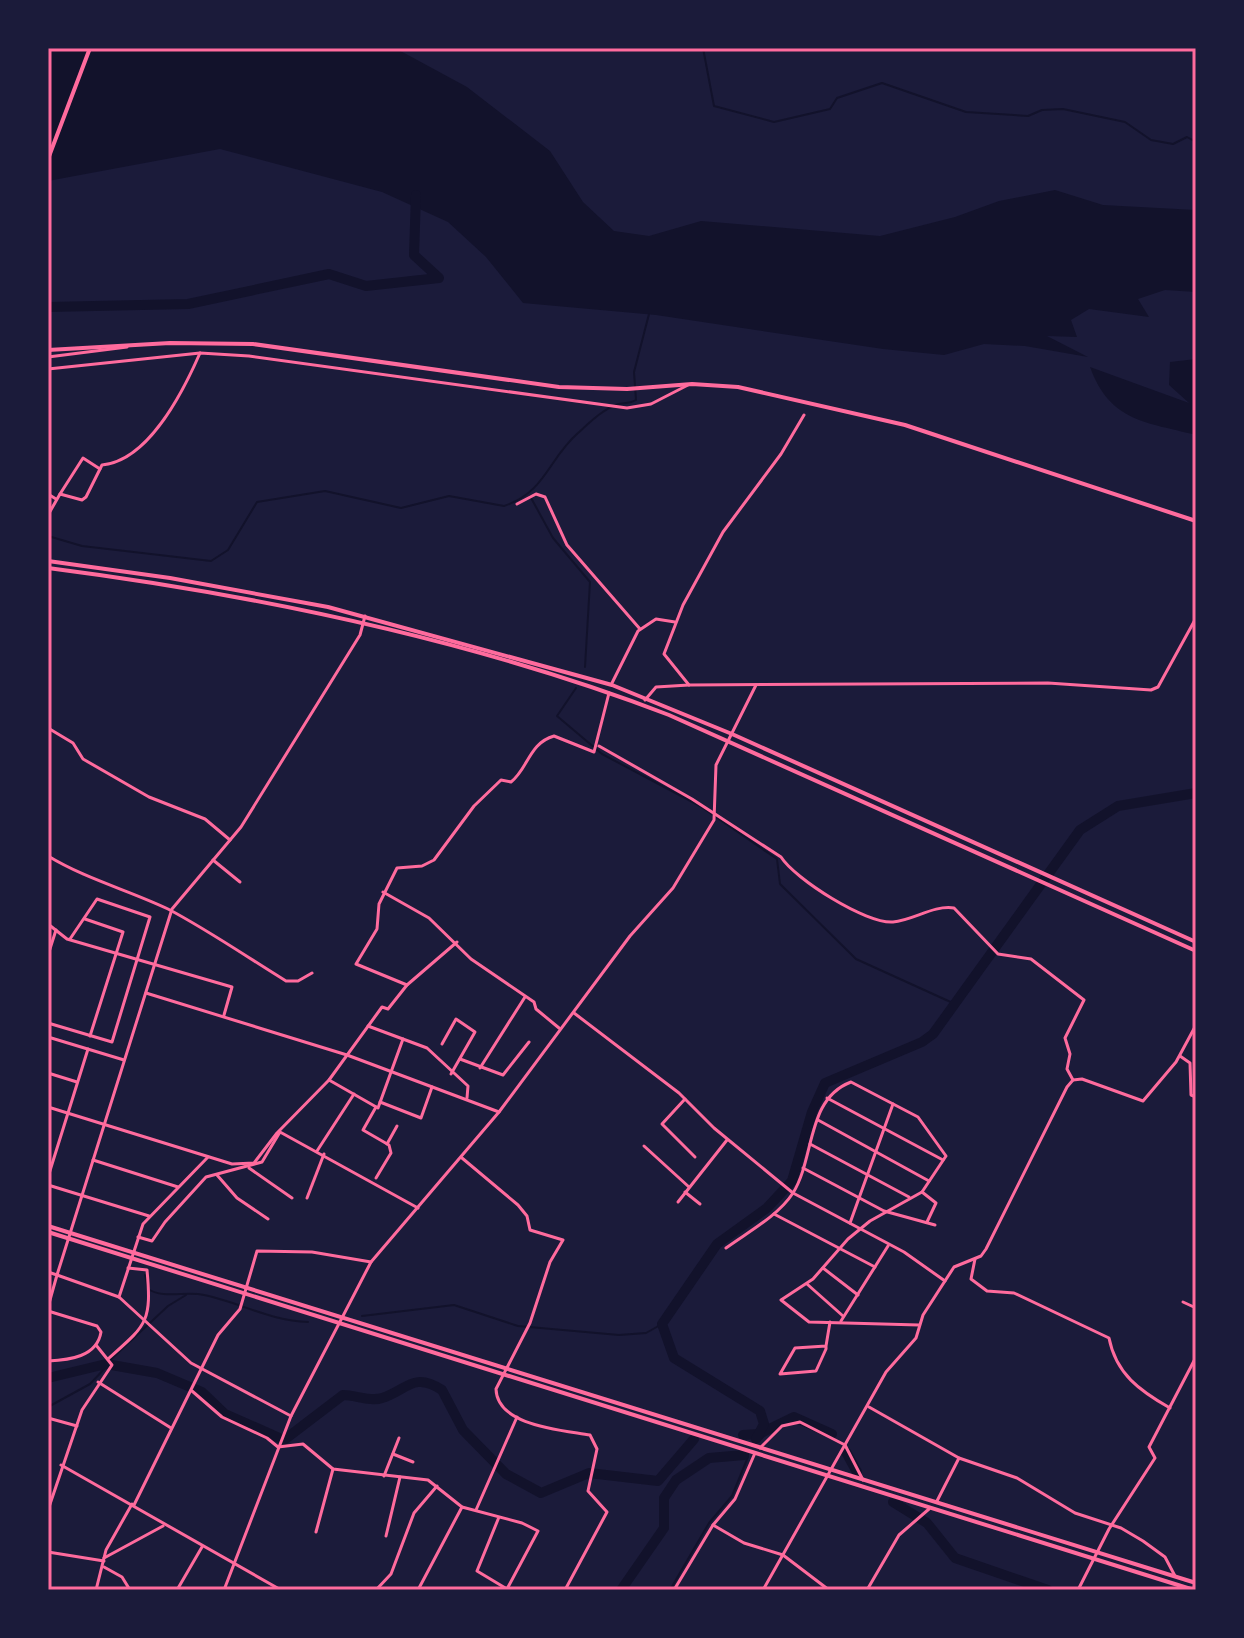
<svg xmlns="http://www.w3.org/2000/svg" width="1244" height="1638" font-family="Mulish,sans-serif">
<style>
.water{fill:#12122b}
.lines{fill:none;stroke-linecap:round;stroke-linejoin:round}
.stream{stroke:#12122b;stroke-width:2}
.river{stroke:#12122b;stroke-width:10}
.minor{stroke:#ff6b9d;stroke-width:3}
.tertiary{stroke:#ff6b9d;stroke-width:3}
.secondary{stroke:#ff6b9d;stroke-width:4}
.primary{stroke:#ff6b9d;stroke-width:4}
.trunk{stroke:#ff6b9d;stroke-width:4}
.neatline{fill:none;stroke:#ff6b9d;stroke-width:3}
</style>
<rect width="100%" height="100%" fill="#1b1b3a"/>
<g class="water">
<polygon points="48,48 395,48 467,87 550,151 583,202 614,231 649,236 701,221 880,236 955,217 999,201 1055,190 1103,205 1196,210 1196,292 1165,290 1138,299 1149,317 1089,309 1071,320 1077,337 1047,336 1088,357 1025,346 984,344 944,355 883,349 656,315 523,303 486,257 448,222 382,192 220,149 48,181"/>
<path d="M1196,359V435C1146,422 1110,422 1090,367L1189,403L1169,385L1170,362Z"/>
</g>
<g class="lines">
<g class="stream">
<polyline points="703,48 714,106 774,122 830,109 837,98 882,83 966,112 1028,116 1042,110 1063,109 1125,122 1151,140 1173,144 1187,137 1196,142"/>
<polyline points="530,496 553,538 590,582 585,667"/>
<path d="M48,536L82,546L211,561L228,550L257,502L325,491L401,508L449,496L504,506C546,492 548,459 578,433C589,423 604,408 619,404C626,402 630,404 636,400L634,372L649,314"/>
<polyline points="576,688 557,716 602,754 700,806 777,859 780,884 856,959 955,1004"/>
<path d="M145,1275L148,1289C163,1299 186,1291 204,1295C239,1302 270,1321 308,1322"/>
<polyline points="362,1316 454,1305 518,1326 619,1335 646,1333 662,1324"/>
<polyline points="106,1364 168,1306 186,1295"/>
<polyline points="48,1407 90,1384 108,1365"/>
<polyline points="758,1442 773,1427"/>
<polyline points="670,1590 709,1523 732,1496 748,1457"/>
</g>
<g class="river">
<polyline points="48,307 188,304 329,274 366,286 439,278 414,255 416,195"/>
<path d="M48,1378L106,1364L157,1373L202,1392L225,1414L284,1440L343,1395C355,1395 371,1402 382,1398C406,1391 413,1371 442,1390L463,1430L506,1474L541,1493L589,1473L658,1481L694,1439"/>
<polyline points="743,1435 759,1434 794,1417 832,1434"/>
<polyline points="756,1439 764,1424 760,1411 674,1358 662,1324 717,1244 767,1208 792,1181 812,1112 825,1083 922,1042 933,1034 1080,830 1118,806 1196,793"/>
<polyline points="846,1452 857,1472"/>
<polyline points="893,1502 927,1523 955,1558 1048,1590"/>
<polyline points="621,1590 664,1528 664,1498 676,1480 709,1458 744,1455"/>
</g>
<g class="minor">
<polyline points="48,357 127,347"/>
<polyline points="48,369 200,353 249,356 627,408 651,404 688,385"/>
<polyline points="48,494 56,499"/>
<polyline points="60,494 83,458 100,469"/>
<polyline points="517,504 536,494 545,497 567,545 640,629"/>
<path d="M48,515L60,494L82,500L86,497L102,465C148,461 183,392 200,353"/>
<polyline points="612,683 638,631 656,619 675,622"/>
<polyline points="689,685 664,654 683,605 723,532 781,454 804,415"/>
<polyline points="645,700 656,687 689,685 1048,683 1151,690 1158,687 1196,618"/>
<polyline points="48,728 73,743 83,759 149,797 205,819 230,840"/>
<path d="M599,746L692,799L781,857C795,879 866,924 893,922C914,920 933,905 954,908L998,954L1031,959L1084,1000L1065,1038L1070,1054L1067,1069L1073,1080"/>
<path d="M48,856C86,879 128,890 168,909C208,930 247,957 286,981H298L312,973"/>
<polyline points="213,860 240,882"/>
<polyline points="383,892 429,918 471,959 534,1002 536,1009 559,1028"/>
<polyline points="85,919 123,932 90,1036"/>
<polyline points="48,924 67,939 232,987 224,1015"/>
<polyline points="48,955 56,930"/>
<path d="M407,985L356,964L377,929L379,904L397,868L422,866L434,860L474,806L501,780L511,782C528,769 529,743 554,736L594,752L609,693"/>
<polyline points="146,993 347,1055 499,1112"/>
<polyline points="574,1013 679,1093 714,1128 793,1193 904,1252 945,1281"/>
<polyline points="48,1023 112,1042 150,917 97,899 70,939"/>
<polyline points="368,1026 427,1048 468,1086 467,1098"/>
<polyline points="48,1037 124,1060"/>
<polyline points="442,1044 456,1019 475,1032 451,1074"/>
<polyline points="1180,1056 1190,1063 1191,1095 1196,1097"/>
<polyline points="460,1059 503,1075 529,1042"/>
<polyline points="480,1068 525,997"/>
<polyline points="48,1073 77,1082"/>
<polyline points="329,1080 378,1108 403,1039"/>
<polyline points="827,1098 943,1160"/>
<polyline points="685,1099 662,1124 695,1157"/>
<polyline points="380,1102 421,1118 432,1087"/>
<polyline points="48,1107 232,1164 254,1163 277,1133 329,1080 382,1007 388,1009 407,985 457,942"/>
<polyline points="818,1120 929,1181"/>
<polyline points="387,1144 397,1126"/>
<polyline points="810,1144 909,1197"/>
<polyline points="644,1146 689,1187"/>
<polyline points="317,1151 354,1094"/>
<path d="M462,1158L518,1205L527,1216L530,1230L563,1240L550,1262L530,1323L496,1389C497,1426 562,1430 590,1435L597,1449L588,1491L607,1512L565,1590"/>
<polyline points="93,1160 178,1187"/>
<polyline points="249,1168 292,1198"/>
<polyline points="803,1168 884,1211 935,1225"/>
<polyline points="217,1175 237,1198 268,1219"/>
<polyline points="48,1177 88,1049"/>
<polyline points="376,1178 391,1153 389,1145 363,1130 376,1107"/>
<polyline points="48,1185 149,1216"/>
<polyline points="685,1192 700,1204"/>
<polyline points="922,1192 936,1203 927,1222"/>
<polyline points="307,1198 324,1154"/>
<polyline points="678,1202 727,1140"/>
<polyline points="774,1214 875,1267"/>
<polyline points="850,1223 893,1104"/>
<polyline points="138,1237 152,1241 165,1222 206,1177 262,1162 280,1132 418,1208"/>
<path d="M726,1248C748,1232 778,1216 793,1193C815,1158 806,1099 851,1082L918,1117L946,1156L922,1192L870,1221L848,1239L813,1279L781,1300L809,1322L919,1325"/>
<path d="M975,1259L971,1279L987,1291L1014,1293L1109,1338C1116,1374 1140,1391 1170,1408"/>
<polyline points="823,1268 858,1295"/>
<polyline points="48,1272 57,1275 48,1307"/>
<polyline points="807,1284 843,1316"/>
<polyline points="119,1297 143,1224 208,1157"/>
<polyline points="1183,1302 1196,1308"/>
<path d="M48,1311L97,1326L101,1332C97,1357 69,1360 48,1361"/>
<polyline points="841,1321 888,1246"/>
<polyline points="826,1346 795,1348 780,1374 816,1371 826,1349 826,1346 830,1322"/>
<path d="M108,1359C146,1325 152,1323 147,1270L128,1268"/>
<polyline points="98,1382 171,1428"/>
<polyline points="192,1391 222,1417 267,1438 278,1447 303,1444 333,1469 428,1480 462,1507 522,1523 538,1531 507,1589 477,1571 499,1517"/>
<polyline points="869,1407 959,1458 1017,1478 1075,1513 1121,1528 1143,1541 1165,1557 1175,1576"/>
<polyline points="48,1418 77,1426"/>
<polyline points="760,1448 782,1426 800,1422 845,1445 863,1480"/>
<polyline points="393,1454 413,1462"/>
<polyline points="61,1465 281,1590"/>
<polyline points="384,1476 399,1438"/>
<polyline points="937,1501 959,1458"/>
<polyline points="134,1505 218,1335 240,1309 257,1251 312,1252 371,1262 499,1112 630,936 673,888 714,820 716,765 756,685"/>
<polyline points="48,1510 82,1410 112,1365 96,1345"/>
<polyline points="476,1510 517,1417"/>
<polyline points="713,1525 744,1543 783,1555 829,1590"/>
<polyline points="316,1532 333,1469"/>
<polyline points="386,1536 400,1477"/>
<polyline points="48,1552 104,1561"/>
<polyline points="104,1558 163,1526"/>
<polyline points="104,1567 122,1577 130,1590"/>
<polyline points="96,1590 106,1550 132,1504"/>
<polyline points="177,1590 202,1547"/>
<polyline points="376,1590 391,1574 414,1513 437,1486"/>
<polyline points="418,1590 462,1507"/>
<polyline points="674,1590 713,1525 735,1499 755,1453"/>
<polyline points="867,1590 899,1535 929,1509"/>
<polyline points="1078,1590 1109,1529 1155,1458 1149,1447 1196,1357"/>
</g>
<g class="tertiary">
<polyline points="291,1416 191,1363 119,1297 57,1275 172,909 241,827 360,635 365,616"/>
<polyline points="224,1590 291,1416 371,1262"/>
<polyline points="763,1590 886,1372 916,1338 923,1315 954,1267 981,1256 986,1249 1067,1087 1073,1080 1082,1079 1143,1101 1176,1062 1196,1025"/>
</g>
<polyline class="secondary" points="48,350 170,343 253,344 559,387 627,389 692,384 738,387 905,425 1196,521"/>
<g class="primary">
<polyline points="48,159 90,48"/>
<polyline points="48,1226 1196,1583"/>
<polyline points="48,1232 1194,1590"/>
</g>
<g class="trunk">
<polyline points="48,561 170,578 328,607 612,685 732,734 1196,942"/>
<path d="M48,568C258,595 471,639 669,715L1196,951"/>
</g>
</g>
<rect width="1244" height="1638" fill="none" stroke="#1b1b3a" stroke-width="100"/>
<rect x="50" y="50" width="1144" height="1538" class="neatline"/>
</svg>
